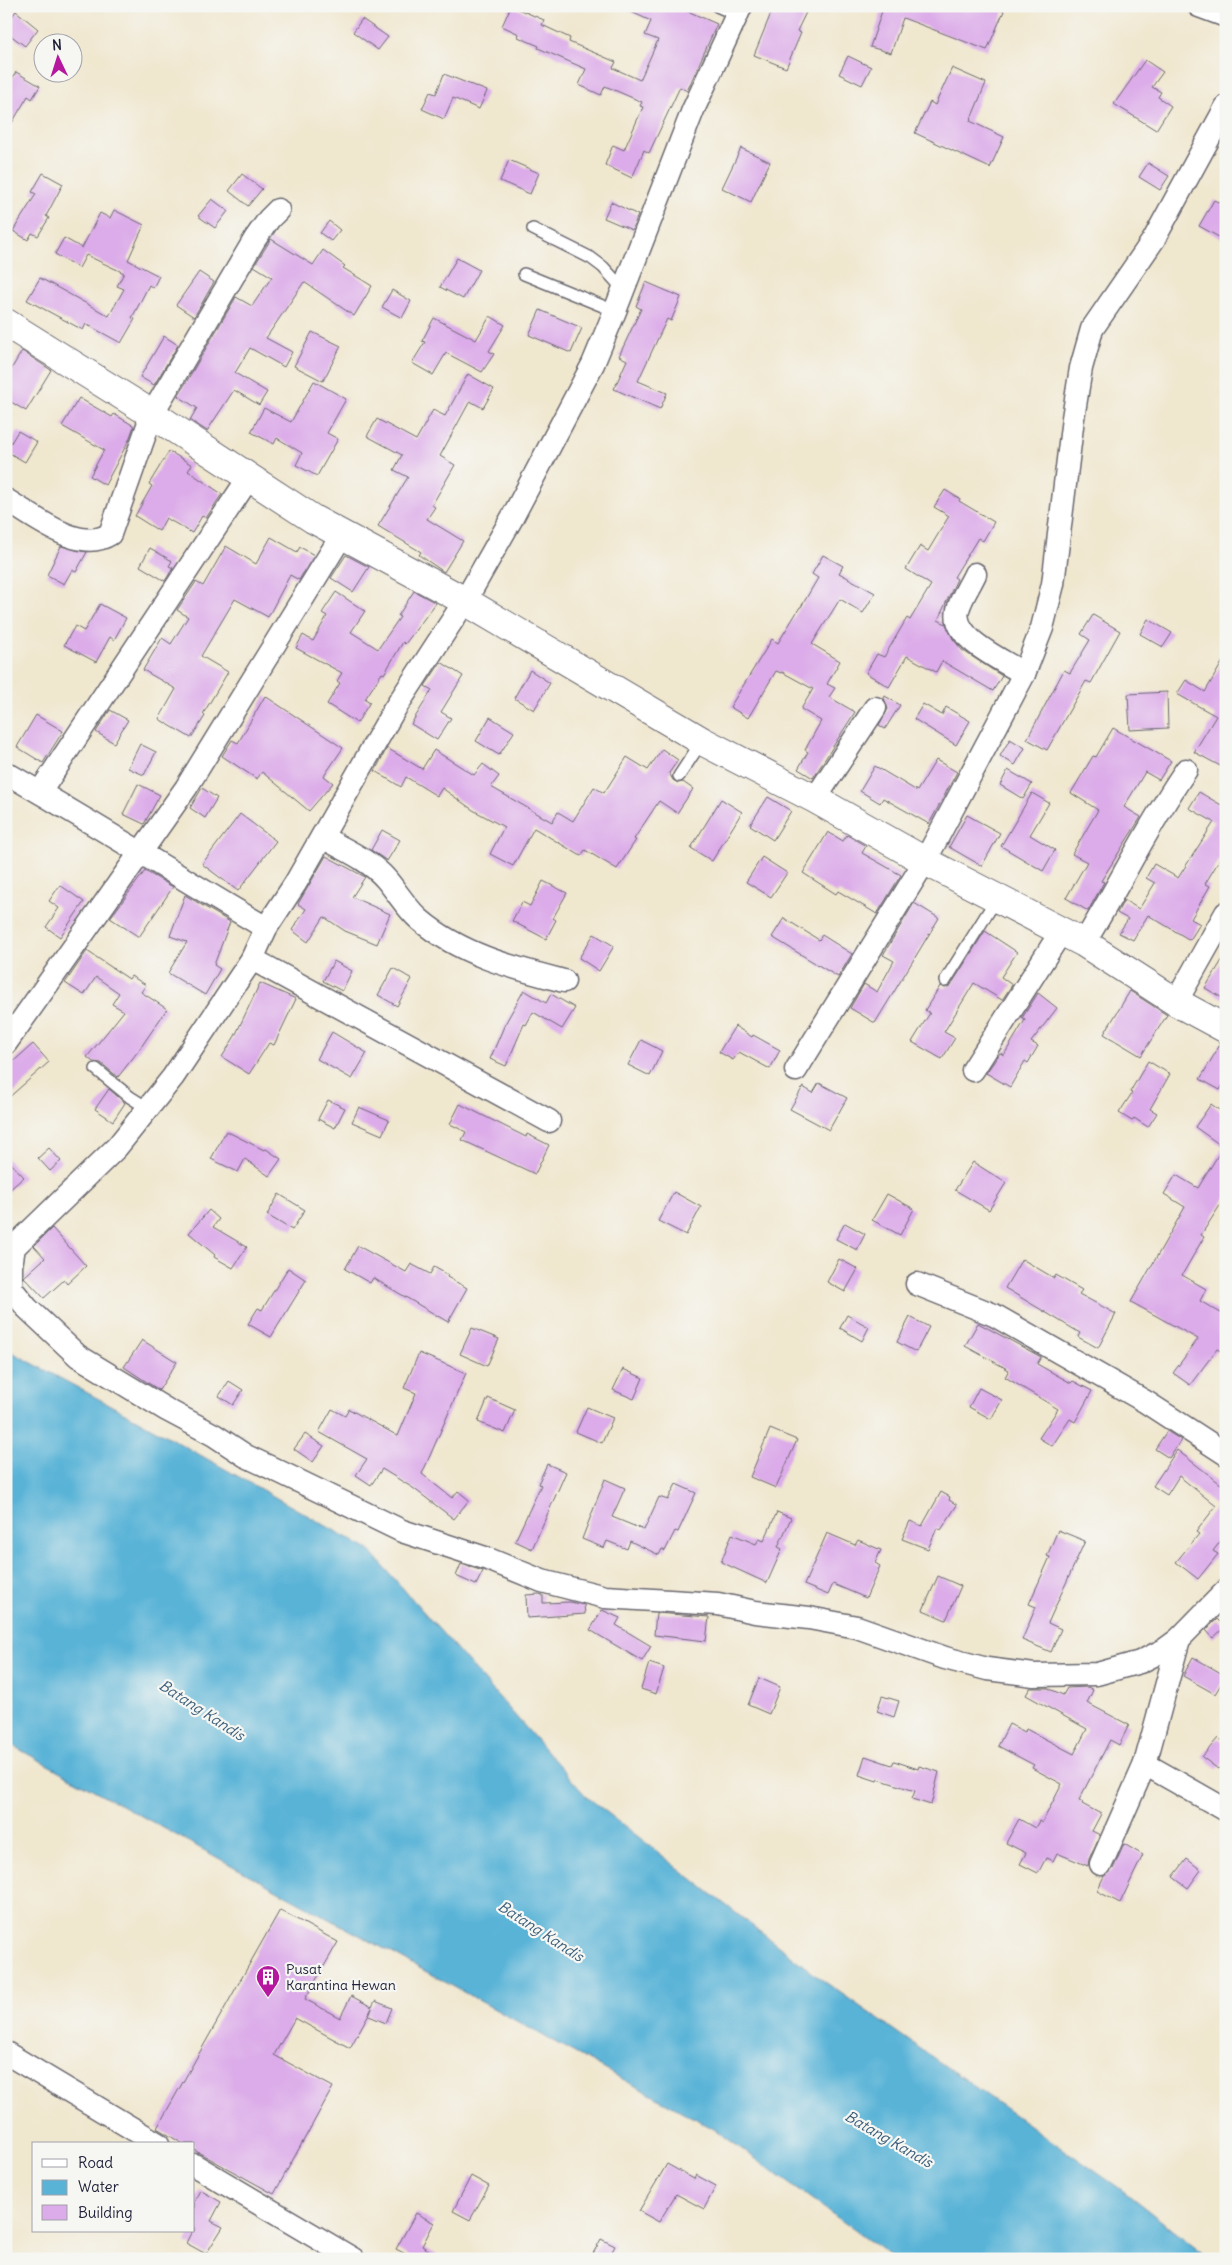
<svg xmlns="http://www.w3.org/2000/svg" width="1232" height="2265" font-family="Delius,sans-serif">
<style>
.water{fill:#59b3d7;stroke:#3e6a89}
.building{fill:#dcabe9}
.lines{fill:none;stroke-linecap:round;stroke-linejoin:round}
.service-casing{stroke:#6a676f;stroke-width:14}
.minor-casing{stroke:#6a676f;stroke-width:25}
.tertiary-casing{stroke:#6a676f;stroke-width:30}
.service{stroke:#fff;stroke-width:11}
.minor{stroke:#fff;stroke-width:22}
.tertiary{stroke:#fff;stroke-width:28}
.labels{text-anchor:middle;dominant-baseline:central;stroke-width:4.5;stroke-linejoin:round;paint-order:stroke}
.poi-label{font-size:14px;fill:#22223b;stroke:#f6f6f2;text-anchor:start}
.water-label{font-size:15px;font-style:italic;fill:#385c79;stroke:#f6f6f2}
</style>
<rect width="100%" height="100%" fill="#f6f6f2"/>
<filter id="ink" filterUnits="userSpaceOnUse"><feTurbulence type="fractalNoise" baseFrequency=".02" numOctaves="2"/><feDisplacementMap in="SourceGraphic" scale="10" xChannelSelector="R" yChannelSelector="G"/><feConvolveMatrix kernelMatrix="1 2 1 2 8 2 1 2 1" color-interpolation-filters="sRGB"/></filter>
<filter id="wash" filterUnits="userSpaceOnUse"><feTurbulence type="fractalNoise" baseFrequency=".0096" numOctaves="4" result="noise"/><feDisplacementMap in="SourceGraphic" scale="20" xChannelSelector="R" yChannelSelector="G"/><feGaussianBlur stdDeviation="1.12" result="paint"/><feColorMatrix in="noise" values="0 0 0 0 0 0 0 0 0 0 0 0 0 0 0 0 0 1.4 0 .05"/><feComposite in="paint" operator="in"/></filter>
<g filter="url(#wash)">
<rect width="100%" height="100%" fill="#f0e7cf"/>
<polygon class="water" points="6,1349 138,1420 369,1550 586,1796 818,1977 1122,2190 1210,2259 895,2259 714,2129 6,1742"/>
<g id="blocks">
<g class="building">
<polygon points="511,6 544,20 542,25 570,38 569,42 616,62 613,68 640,80 658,40 645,35 651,21 618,6 676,6 717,24 687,91 680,87 649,153 644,150 632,178 605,165 613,145 624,150 643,107 640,106 642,102 605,86 601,95 579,85 586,69 538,48 539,46 518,37 519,34 502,26"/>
<polygon points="774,6 809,6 797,31 801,33 786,68 754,55"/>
<polygon points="877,6 992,6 1004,11 987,50 903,18 891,53 870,47 882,11 876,9"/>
<polygon points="16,11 38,29 25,46 6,32 6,24"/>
<polygon points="362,19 388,37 378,50 353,32"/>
<polygon points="848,56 871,67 862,85 839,74"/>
<polygon points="1145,60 1163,72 1152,87 1161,92 1158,97 1171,106 1156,130 1114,104"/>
<polygon points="952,68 986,83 970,121 1004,137 990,168 915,133 930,102 935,105"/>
<polygon points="16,72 40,86 32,99 28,96 6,133 6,89"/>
<polygon points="444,74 487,91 479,109 453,98 444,119 422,109 430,92 436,94"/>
<polygon points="741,148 770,162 751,202 722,188"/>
<polygon points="509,160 539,173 530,194 500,181"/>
<polygon points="1148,163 1169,176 1160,190 1139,177"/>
<polygon points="43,173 63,184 46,216 49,218 38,236 32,233 28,240 13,231 36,194 32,192"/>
<polygon points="242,174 262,189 248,206 229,191"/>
<polygon points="212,199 228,211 215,228 198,216"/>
<polygon points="1214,200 1226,206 1226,241 1199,226"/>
<polygon points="611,202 638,215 632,230 604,218"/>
<polygon points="114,210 144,225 128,260 159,276 153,288 149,285 132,318 135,319 121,343 86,324 83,330 27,300 40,278 109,316 124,289 117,286 124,273 86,255 79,268 55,254 64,238 82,248 100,213 110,218"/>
<polygon points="329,221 340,230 331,241 320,233"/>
<polygon points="271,239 313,265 323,250 345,266 343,268 372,286 354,316 304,282 266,338 292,352 284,367 250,348 235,373 267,392 259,405 234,390 207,431 190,420 197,408 178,396 236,297 252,306 272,277 254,266"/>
<polygon points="457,258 479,270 463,299 440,287"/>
<polygon points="199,272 214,282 194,317 176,305"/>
<polygon points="646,282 681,297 671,321 667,319 638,381 667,393 660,409 614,389 627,360 619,356 641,309 636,306"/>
<polygon points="392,290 411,301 402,318 382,307"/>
<polygon points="540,310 582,328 571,353 529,335"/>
<polygon points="490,316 505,325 489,351 494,354 482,372 446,353 433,375 412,363 425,342 422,341 434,318 476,340"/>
<polygon points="312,332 341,346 323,381 294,366"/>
<polygon points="164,336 178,345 154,385 140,377"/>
<polygon points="22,351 51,370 26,411 6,399 6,378"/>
<polygon points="468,374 494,389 483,408 470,401 440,456 455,465 432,505 435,507 427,519 463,541 444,572 419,555 421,552 378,526 408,477 394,470 402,455 367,436 377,419 416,440 433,410 445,416"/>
<polygon points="314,381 346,399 327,433 338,439 317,476 296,465 302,453 277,438 274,444 251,432 264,408 291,422"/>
<polygon points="79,398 112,417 114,414 134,426 129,440 105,485 90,476 104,450 62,426"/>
<polygon points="18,431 37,442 25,462 6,451"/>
<polygon points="169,451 192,465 188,471 222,494 206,518 202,516 192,533 166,518 159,531 135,516 152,486 149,484"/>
<polygon points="945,490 960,499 959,501 994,522 983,541 978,538 954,577 957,579 938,620 946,624 953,639 962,650 1002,676 993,691 942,661 936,672 907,656 889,687 866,673 877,654 884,657 907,618 910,620 931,585 906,569 920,546 928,551 949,516 934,507"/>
<polygon points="271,537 297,552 300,547 314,555 299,580 290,575 268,617 235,599 201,656 228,672 203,714 205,716 191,738 159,719 176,689 143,670 162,638 171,644 188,617 177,610 196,582 203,586 226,546 256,564"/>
<polygon points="61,546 87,552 76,572 72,570 64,584 47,575"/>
<polygon points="150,548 172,561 169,566 173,568 165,581 140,566"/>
<polygon points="346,555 369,567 353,592 331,578"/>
<polygon points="823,555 843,566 839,573 875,593 863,613 840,599 812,644 840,661 827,684 835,688 829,697 855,712 813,778 798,769 808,752 805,750 821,721 801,709 813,689 782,672 781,673 776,671 748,718 730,707 772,639 778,643 800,607 801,607 818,578 812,574"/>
<polygon points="414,591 436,603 405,644 403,642 384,674 382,673 365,699 370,702 357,723 327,704 340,683 337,681 342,673 296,648 303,635 313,641 327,616 322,613 336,592 365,611 351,632 378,649 400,617 398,616"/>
<polygon points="100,604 126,618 114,640 110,637 96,662 64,645 75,626 84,631"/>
<polygon points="1093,615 1120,631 1091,683 1086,681 1047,750 1027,739 1064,670 1070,673 1090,640 1081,634"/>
<polygon points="1148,619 1172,633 1163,647 1140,634"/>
<polygon points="1226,656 1226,769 1194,752 1216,716 1177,694 1186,680 1205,692"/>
<polygon points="441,662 463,676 441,712 451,718 437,740 411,724 432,690 425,686"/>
<polygon points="530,670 550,683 534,710 514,698"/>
<polygon points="1167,692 1168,728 1130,730 1128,694"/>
<polygon points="265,696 343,748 324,776 333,783 309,811 262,772 257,779 222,756 232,740 238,743"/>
<polygon points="885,696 900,705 885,729 879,725 888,709 884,698"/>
<polygon points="923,704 942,715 946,707 970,721 956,745 914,719"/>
<polygon points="110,710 128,720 114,743 96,732"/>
<polygon points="36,715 63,731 43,763 17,747"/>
<polygon points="490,717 514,732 499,755 476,741"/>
<polygon points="1113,728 1171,761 1159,780 1145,772 1124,807 1141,817 1101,881 1104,882 1088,911 1066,898 1087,862 1072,854 1098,810 1071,793 1093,756 1096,757"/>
<polygon points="1010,739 1025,748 1015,765 1000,756"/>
<polygon points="140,744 156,752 144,775 128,768"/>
<polygon points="387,748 422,769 434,750 474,775 483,764 499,776 491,787 552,822 558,812 573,821 594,787 604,793 627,757 648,770 662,749 678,760 669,773 673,780 678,783 683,782 693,789 677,813 659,801 634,839 636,840 617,869 585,850 581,856 534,828 513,866 490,854 504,827 473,810 442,788 437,796 406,777 401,787 375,771"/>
<polygon points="936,760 957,772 929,824 883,798 880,803 860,791 875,766 917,791"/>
<polygon points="1008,770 1032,784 1023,799 1000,785"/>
<polygon points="138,784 160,795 144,824 123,814"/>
<polygon points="202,788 217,798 205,818 190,808"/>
<polygon points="1199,792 1223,806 1226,801 1226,849 1205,884 1210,886 1191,919 1200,924 1190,940 1148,915 1133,940 1119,933 1128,919 1117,913 1124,900 1139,909 1155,883 1146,878 1154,864 1178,878 1214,822 1189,808"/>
<polygon points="1032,793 1049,803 1030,835 1055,850 1043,871 1001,846"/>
<polygon points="768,797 791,811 773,840 750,825"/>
<polygon points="721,799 742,812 712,861 691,848"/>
<polygon points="240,814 276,841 238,891 202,864"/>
<polygon points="967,815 1000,833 982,866 949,847"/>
<polygon points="382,830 400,840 387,861 371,850"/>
<polygon points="828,832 843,841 847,835 866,846 862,853 901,875 877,914 838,891 836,894 803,873"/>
<polygon points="326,856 365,877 352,897 390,914 377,944 345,931 324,917 308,942 292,930 306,909 298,904"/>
<polygon points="762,857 787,873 771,897 746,882"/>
<polygon points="145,871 173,887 139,937 110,918"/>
<polygon points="543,881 567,893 553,918 556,920 546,939 512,921 522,902 530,906"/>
<polygon points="60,885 84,902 60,937 46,927 59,908 49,901"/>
<polygon points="185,895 230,922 214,965 220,969 205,995 168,973 187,942 170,936"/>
<polygon points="914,903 939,918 875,1023 850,1008 864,984 877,992 894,961 883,955"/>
<polygon points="784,918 819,940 822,935 852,954 838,977 772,937"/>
<polygon points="985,931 1017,952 1001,977 1012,985 1002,1000 974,983 944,1032 955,1038 942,1059 912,1042 930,1013 925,1010 940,986 945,988 951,985"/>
<polygon points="594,934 614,946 599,971 579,958"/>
<polygon points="87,951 129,979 131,976 146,985 141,992 167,1009 139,1050 118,1077 101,1063 93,1062 87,1057 124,1011 112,1004 119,993 96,977 84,995 65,983"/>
<polygon points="1226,954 1226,1000 1205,988"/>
<polygon points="334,961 352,971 342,991 323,981"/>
<polygon points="393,968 412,979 397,1006 378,995"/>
<polygon points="260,983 296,999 274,1045 269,1043 249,1074 222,1057 235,1036"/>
<polygon points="524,990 546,1003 551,994 575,1008 562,1029 533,1012 526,1025 524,1024 506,1066 490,1059 505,1024"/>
<polygon points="1130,991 1167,1015 1141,1056 1104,1034"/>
<polygon points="1038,993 1057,1008 1031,1042 1038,1046 1028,1063 1025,1061 1010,1087 986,1073 1000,1053 1004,1055 1025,1020 1022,1018"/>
<polygon points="735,1026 752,1037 753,1035 780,1050 770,1069 739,1052 733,1060 719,1052"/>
<polygon points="332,1032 367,1053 352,1079 317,1059"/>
<polygon points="641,1040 662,1051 650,1076 628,1065"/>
<polygon points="1221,1043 1226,1045 1226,1080 1220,1090 1200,1079"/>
<polygon points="33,1044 49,1062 6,1100 6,1068"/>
<polygon points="1148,1061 1170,1074 1150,1109 1157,1113 1148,1127 1134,1118 1132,1121 1119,1113 1132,1093 1130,1092"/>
<polygon points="819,1083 847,1098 829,1130 790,1109 803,1087 813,1093"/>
<polygon points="109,1089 125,1103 113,1121 95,1109"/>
<polygon points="328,1100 345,1108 335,1128 318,1119"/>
<polygon points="460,1104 526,1137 527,1134 549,1145 535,1174 462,1140 466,1132 450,1124"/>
<polygon points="1211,1104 1226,1115 1226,1196 1201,1235 1204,1237 1182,1275 1206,1289 1200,1301 1226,1316 1226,1354 1217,1349 1190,1385 1173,1373 1198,1339 1131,1302 1185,1207 1164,1194 1176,1175 1198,1188 1223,1147 1195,1127"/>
<polygon points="359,1107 389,1120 382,1135 352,1122"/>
<polygon points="226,1131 264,1150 266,1149 281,1159 269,1176 245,1159 238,1172 211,1159"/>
<polygon points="49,1148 61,1161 50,1171 38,1158"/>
<polygon points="6,1158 24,1177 6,1193"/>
<polygon points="973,1162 1006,1183 989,1210 955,1190"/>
<polygon points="674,1192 701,1207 686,1235 658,1221"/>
<polygon points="279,1194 305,1210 292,1230 267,1215"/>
<polygon points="887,1194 914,1209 900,1235 872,1220"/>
<polygon points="209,1210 219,1219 213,1227 247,1247 233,1268 214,1257 215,1255 189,1233"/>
<polygon points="845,1223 865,1234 857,1250 836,1239"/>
<polygon points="52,1228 86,1266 67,1284 64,1280 44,1298 24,1277 45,1258 34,1246"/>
<polygon points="358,1246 406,1272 411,1264 430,1274 434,1267 448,1275 447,1277 467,1288 448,1322 373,1278 370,1283 345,1269"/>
<polygon points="839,1259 858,1269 845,1292 827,1282"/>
<polygon points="1022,1259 1054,1278 1056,1275 1082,1290 1079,1294 1116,1314 1098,1348 1078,1337 1080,1333 1005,1288"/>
<polygon points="288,1268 306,1280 271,1337 248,1324 258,1308 262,1310"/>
<polygon points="847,1315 869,1327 862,1341 840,1328"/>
<polygon points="910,1317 929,1327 916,1352 897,1342"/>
<polygon points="978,1323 1041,1357 1037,1364 1071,1383 1073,1381 1092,1391 1075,1422 1070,1419 1052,1446 1039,1438 1058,1409 1005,1377 1009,1370 965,1346"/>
<polygon points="472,1328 499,1339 487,1366 460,1354"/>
<polygon points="142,1340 177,1362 159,1390 124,1367"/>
<polygon points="419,1353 466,1373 422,1474 452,1498 458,1491 469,1500 454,1519 413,1488 382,1469 371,1485 356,1475 367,1459 319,1432 332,1409 345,1416 349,1409 398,1436 416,1393 404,1388"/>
<polygon points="623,1369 643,1378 634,1399 613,1390"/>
<polygon points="229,1381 243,1390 233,1405 219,1396"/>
<polygon points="979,1388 1002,1400 991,1419 969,1407"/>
<polygon points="488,1398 515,1410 505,1433 478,1422"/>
<polygon points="587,1407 613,1418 602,1443 576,1432"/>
<polygon points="770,1429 797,1440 776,1488 750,1477"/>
<polygon points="1167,1431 1181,1440 1169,1458 1155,1449"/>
<polygon points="305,1434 324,1446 313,1462 294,1449"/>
<polygon points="1177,1450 1226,1488 1226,1534 1213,1551 1218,1554 1198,1579 1176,1562 1199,1534 1196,1532 1216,1506 1179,1476 1167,1495 1153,1486"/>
<polygon points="547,1464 566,1472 532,1549 515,1541 541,1485 538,1484"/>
<polygon points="605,1479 625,1488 612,1517 644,1530 659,1497 668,1500 676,1484 696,1493 678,1532 675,1531 665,1551 662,1549 659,1555 630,1541 627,1549 607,1541 604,1548 582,1539"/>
<polygon points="941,1492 950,1497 949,1500 957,1505 941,1530 937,1528 928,1549 902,1539 910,1521 922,1526"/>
<polygon points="777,1512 791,1518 778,1547 782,1549 767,1583 721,1562 732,1534 756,1544 759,1539 764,1541"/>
<polygon points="1058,1530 1085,1541 1048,1623 1061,1629 1051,1652 1022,1640 1036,1607 1029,1604 1050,1557 1047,1556"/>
<polygon points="827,1533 855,1545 858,1540 881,1550 875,1563 880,1566 866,1598 833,1584 828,1595 804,1585"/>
<polygon points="461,1564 483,1571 476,1585 456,1576"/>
<polygon points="938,1576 961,1586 946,1620 923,1610"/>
<polygon points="539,1594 543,1595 543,1603 570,1602 584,1605 585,1614 527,1618 526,1595"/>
<polygon points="602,1610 620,1618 616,1625 651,1646 642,1661 590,1630"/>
<polygon points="656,1613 709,1617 706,1641 654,1635"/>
<polygon points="1217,1619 1225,1627 1213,1638 1206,1630"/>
<polygon points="1193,1657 1226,1676 1215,1694 1183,1676"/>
<polygon points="649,1663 664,1668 656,1694 641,1689"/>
<polygon points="759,1678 780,1687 769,1714 748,1705"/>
<polygon points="1088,1687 1093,1690 1087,1703 1129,1725 1119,1745 1110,1740 1079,1800 1083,1802 1082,1804 1101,1814 1092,1831 1100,1835 1089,1859 1088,1866 1057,1853 1053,1861 1046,1858 1038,1873 1020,1864 1026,1853 1006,1843 1019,1819 1035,1828 1039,1821 1042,1823 1062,1784 1032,1768 1034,1765 998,1746 1009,1724 1025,1732 1026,1729 1074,1754 1087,1729 1026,1695 1030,1688 1048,1688 1063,1695 1067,1688"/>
<polygon points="882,1696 899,1701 894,1717 877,1711"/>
<polygon points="1218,1738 1226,1744 1226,1760 1218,1769 1202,1757"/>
<polygon points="865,1756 892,1765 894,1761 918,1769 919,1766 939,1772 931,1805 912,1799 915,1791 878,1779 877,1781 859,1775"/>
<polygon points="1124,1844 1143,1855 1120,1903 1097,1891 1104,1876 1113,1869"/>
<polygon points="1187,1859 1201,1870 1188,1888 1173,1877"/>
<polygon points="280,1910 338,1942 305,1999 340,2018 351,1996 372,2007 375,2001 392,2008 386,2023 369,2016 372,2008 350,2048 295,2018 274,2055 333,2087 274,2194 194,2150 194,2144 183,2144 157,2128"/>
<polygon points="667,2164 694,2179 696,2175 716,2186 704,2209 676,2194 659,2222 639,2211"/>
<polygon points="471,2176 489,2186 470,2220 453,2211"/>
<polygon points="200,2190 221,2202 211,2221 223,2227 206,2254 186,2243 192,2231 194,2231 194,2202"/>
<polygon points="416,2213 434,2223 422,2246 443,2259 415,2259 396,2249"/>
<polygon points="601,2239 615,2246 608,2259 590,2259"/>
</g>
</g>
</g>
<g filter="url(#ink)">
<use href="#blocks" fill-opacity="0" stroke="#6a676f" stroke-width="1"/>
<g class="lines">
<g class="service-casing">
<g id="service">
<polyline points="717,6 737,15"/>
<polyline points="533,229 591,258 603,267 624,290"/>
<polyline points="524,274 615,311"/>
<polyline points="679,776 702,741"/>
<polyline points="945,981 997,898"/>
<polyline points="96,1069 130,1097 149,1109"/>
</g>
</g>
<g class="minor-casing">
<g id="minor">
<polyline points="741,6 693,110 615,311 593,364 512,518 465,601 394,710 295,884 266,928 252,959 173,1077 117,1147 14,1247 11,1266 11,1288 27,1308 78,1356 167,1410 214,1435 246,1456 280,1472 402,1531 488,1559 542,1581 605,1597 718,1604 755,1612 809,1618 857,1627 945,1658 987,1669 1034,1675 1097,1674 1140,1662 1164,1650 1179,1639 1226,1591"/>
<polyline points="1199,6 1226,16"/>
<path d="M6,500C34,516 79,554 110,534L152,414L255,239L269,219L278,210"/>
<path d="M975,574C970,585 961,598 958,610C951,639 1004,660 1024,674"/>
<path d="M6,773C94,823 179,877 266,928"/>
<polyline points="40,792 248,479"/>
<polyline points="815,799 875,708"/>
<path d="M322,837C343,849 370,860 386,879C398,893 406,908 420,920C461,955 514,968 564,981"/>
<path d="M1084,943C1119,886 1148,825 1186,770"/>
<polyline points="252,959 549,1121"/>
<polyline points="1176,1002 1226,913"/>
<polyline points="6,1043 186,788 342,535"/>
<polyline points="796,1070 925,861 1024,674 1042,628 1053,584 1073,418 1081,368 1092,329 1154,239 1226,107"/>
<polyline points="973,1070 1061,932"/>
<polyline points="917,1284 994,1315 1146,1402 1226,1454"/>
<polyline points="1145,1764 1226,1810"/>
<polyline points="1101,1864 1145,1764 1179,1639"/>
<polyline points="6,2053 158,2144"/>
<polyline points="194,2165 353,2259"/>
</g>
</g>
<g class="tertiary-casing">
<polyline id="tertiary" points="6,323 152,414 313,519 465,601 702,741 815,799 925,861 1084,943 1176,1002 1226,1029"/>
</g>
<use href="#service" class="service"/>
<use href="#minor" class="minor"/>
<use href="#tertiary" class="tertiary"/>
</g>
</g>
<defs>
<g id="building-pin" transform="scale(1.25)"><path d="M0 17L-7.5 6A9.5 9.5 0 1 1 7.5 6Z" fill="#b5179e" stroke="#f6f6f2"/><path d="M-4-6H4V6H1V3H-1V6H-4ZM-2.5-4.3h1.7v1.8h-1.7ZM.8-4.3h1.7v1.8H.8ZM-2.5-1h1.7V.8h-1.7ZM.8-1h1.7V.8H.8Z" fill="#fff"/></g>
</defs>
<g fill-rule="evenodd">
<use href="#building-pin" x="268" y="1977"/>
</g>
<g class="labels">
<g class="poi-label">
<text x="286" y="1969">Pusat<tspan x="286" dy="16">Karantina Hewan</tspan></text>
</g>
<g class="water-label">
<text transform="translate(202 1710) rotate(33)">Batang Kandis</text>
<text transform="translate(541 1931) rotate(33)">Batang Kandis</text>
<text transform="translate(889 2139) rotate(30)">Batang Kandis</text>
</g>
</g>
<rect width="1232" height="2265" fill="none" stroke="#f6f6f2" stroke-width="25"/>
<rect x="32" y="2142" width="162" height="90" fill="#f6f6f2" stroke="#a1a1a9"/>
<rect x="42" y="2159" width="25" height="8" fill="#ffffff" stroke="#a1a1a9"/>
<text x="78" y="2168" font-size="15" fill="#22223b">Road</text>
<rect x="42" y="2180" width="25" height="15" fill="#59b3d7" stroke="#a1a1a9"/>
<text x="78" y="2192" font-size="15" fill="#22223b">Water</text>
<rect x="42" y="2205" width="25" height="15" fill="#dcabe9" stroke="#a1a1a9"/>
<text x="78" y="2218" font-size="15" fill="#22223b">Building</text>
<g transform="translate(58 58) rotate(356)"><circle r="24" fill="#f6f6f2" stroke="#a1a1a9"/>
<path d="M0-4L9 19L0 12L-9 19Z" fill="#b5179e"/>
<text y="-8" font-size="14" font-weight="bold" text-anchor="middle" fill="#22223b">N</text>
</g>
</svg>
